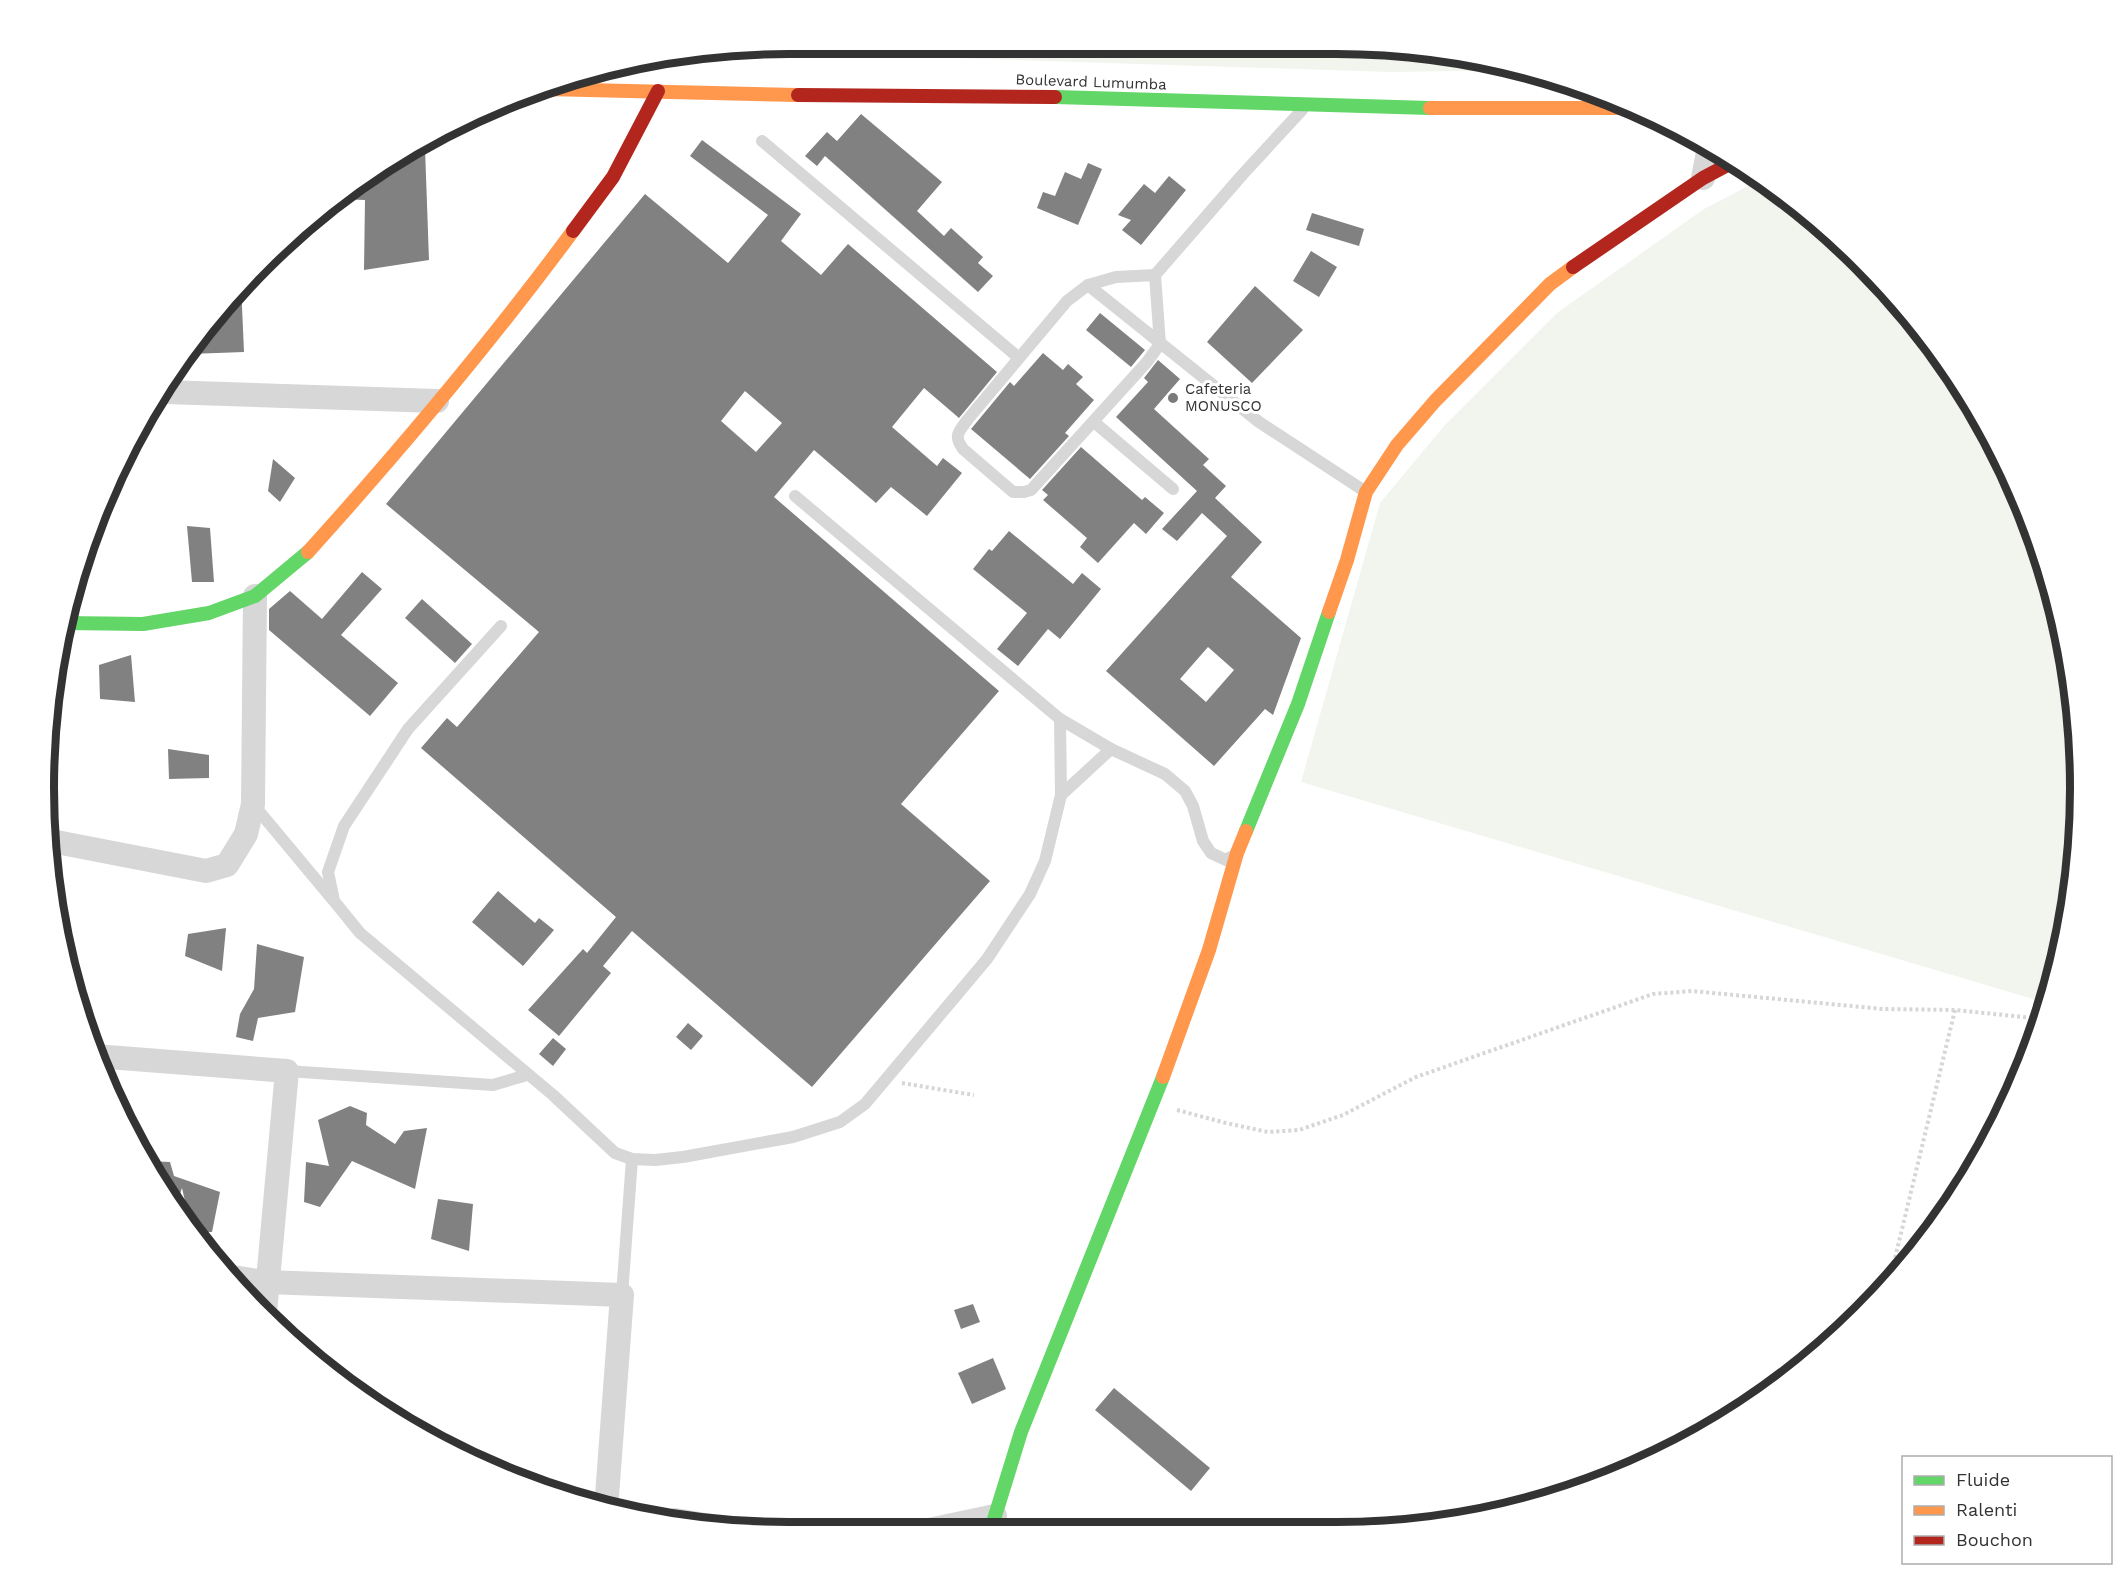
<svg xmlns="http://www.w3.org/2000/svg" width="2124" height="1576" font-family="'Work Sans',sans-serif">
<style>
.green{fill:#f1f5ed}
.building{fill:#818181;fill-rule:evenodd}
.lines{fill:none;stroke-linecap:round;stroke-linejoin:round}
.path{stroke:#d6d6d6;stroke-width:4;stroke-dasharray:3 3;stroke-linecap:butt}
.lane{stroke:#d7d7d7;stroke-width:12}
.street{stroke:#d7d7d7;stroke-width:24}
.fast{stroke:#63d668;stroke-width:14}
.slow{stroke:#ff974d;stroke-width:14}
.jam{stroke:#b3261e;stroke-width:14}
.poi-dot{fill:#7a7a7a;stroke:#fff;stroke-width:2}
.labels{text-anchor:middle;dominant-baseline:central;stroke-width:6;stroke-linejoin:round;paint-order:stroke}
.street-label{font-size:15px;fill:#333;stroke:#fff}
.poi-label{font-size:15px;fill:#333;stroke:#fff;text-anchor:start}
.rim{fill:none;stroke:#333;stroke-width:8}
</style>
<rect width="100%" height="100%" fill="#fff"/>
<g class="green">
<polygon points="788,44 1384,45 1533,70 1390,72 772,52 773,45"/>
<polygon points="1762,179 1862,261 1927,335 2004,459 2055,596 2079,740 2074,886 2047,1003 1301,782 1380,503 1444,426 1557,313 1704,209"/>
</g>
<g class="building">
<polygon points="861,114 942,182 917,211 944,236 951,228 983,257 978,263 993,276 978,292 825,156 817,166 805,156 827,132 837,141"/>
<path d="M702,140L801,214L781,241L821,275L848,244L997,372L959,418L924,388L892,427L937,466L943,458L962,473L927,516L891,487L876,503L814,450L774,497L999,691L901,804L990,881L812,1087L632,931L603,966L611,973L559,1036L528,1010L583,949L587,953L616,917L421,748L447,718L457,727L539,632L386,504L645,194L728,263L768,215L690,156ZM745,391L782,423L756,452L721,421Z"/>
<polygon points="412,146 425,148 429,260 364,270 365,200 338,199"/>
<polygon points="1088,163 1102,169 1078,225 1037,208 1043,192 1055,196 1065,172 1081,179"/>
<polygon points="1169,176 1186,190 1141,245 1122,230 1131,220 1118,215 1144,184 1155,193"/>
<polygon points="1312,213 1364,229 1359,246 1306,230"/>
<polygon points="1311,251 1337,267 1319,297 1293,281"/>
<polygon points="241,284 244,352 190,354 228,297"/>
<polygon points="1255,286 1303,330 1252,383 1207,342"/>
<polygon points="1100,313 1145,350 1131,367 1086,330"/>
<polygon points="1043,353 1063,370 1068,364 1083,377 1076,384 1094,400 1065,433 1069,436 1030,479 971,429 1010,382 1014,386"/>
<path d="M1158,360L1180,379L1154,409L1209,459L1203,465L1226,486L1215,498L1262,542L1231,577L1301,638L1273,715L1265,709L1214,766L1106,671L1227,536L1202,513L1177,541L1162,529L1197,491L1116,417L1148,382L1144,378ZM1208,647L1234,670L1206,702L1180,679Z"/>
<polygon points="1081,447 1142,500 1145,497 1164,513 1146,534 1134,523 1098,563 1080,547 1087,538 1043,500 1048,495 1042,490"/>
<polygon points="273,459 295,478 280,502 268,491"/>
<polygon points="187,526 210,528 214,582 192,582"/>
<polygon points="1009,531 1073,584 1082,573 1101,589 1060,639 1048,629 1018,666 997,649 1027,613 973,569 989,549 992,551"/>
<polygon points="362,572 382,589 341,635 398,683 370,716 269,630 269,609 290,591 322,619"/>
<polygon points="422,599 472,644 455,663 405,618"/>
<polygon points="131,655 135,702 100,699 99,665"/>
<polygon points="168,749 209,755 209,778 169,779"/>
<polygon points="498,891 535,923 539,918 554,930 523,966 472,922"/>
<polygon points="226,928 222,971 185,956 188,934"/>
<polygon points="257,944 304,957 295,1012 258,1018 253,1041 236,1037 240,1014 254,989"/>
<polygon points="688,1023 703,1036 691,1050 676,1037"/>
<polygon points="553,1038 566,1049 553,1066 539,1054"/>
<polygon points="350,1106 367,1113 366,1125 395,1144 404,1131 427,1128 415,1189 352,1161 320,1207 304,1202 306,1162 329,1166 318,1120"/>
<polygon points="147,1161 170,1162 174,1176 220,1192 212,1232 192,1232 182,1188 180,1194 185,1212 180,1214"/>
<polygon points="438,1199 473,1204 469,1251 431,1239"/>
<polygon points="973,1304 980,1322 961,1329 954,1310"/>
<polygon points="993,1358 1006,1389 972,1404 958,1373"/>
<polygon points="1114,1388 1210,1468 1191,1491 1095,1410"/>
</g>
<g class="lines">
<g class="path">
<polyline points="902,1083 974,1095"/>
<polyline points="1177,1110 1226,1123 1268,1132 1299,1130 1343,1115 1416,1077 1653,994 1692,991 1883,1009 1955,1010 2043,1019"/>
<polyline points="1888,1287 1955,1010"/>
</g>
<g class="lane">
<polyline points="762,141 1019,358"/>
<path d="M1155,275L1116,277L1088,285L1067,301L968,419C959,432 953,435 963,449L1013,492H1024L1031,490L1147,362L1160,344L1155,275L1243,174L1302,110"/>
<polyline points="1088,285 1259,422 1366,492"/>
<polyline points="1094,422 1173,489"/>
<polyline points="795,496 1060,719 1111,749 1165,774 1185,791 1193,806 1203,841 1211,853 1226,860 1231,857"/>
<polyline points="501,626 408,729 344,826 328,872 334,901 360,933 553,1095 615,1153 632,1159 655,1160 683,1157 793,1137 840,1122 865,1104 987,959 1030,894 1045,861 1061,795 1060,719"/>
<polyline points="1061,795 1111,749"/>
<polyline points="253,804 333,900"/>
<polyline points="287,1071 493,1085 527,1075"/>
<polyline points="622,1295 632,1159"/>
</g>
<g class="street">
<polyline points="1703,178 1709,147"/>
<polyline points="165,392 437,401"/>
<polyline points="46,840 206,871 227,865 246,834 253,804 255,596"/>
<polyline points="95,1056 287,1071 265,1313"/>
<polyline points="231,1277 266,1282 622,1295 606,1509"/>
<polyline points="675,1520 742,1531"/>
<polyline points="929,1530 995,1516"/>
</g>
<g class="fast">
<polyline points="1055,97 1430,108"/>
<polyline points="65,623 143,624 209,613 255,596 308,552"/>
<polyline points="1246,831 1298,704 1329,612"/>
<polyline points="991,1529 1021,1432 1163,1077"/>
</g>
<g class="slow">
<polyline points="546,89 798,95"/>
<polyline points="1430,108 1636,108"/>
<path d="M308,552C401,449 491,342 573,231"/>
<polyline points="1329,612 1347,560 1366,492 1397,445 1435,401 1550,284 1573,267"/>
<polyline points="1163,1077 1209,950 1237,853 1246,831"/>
</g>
<g class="jam">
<polyline points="798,95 1055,97"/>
<polyline points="573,231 613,177 658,91"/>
<polyline points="1573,267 1703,178 1735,161"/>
</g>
</g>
<circle class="poi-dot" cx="1173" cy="398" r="6"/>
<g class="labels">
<g class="street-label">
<text transform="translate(1091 82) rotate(2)">Boulevard Lumumba</text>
</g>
<g class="poi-label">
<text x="1185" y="389">Cafeteria<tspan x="1185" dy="17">MONUSCO</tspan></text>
</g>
</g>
<path d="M0 0H2124V1576H0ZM788 54H1336A734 734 0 0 1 2070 788V788A734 734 0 0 1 1336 1522H788A734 734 0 0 1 54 788V788A734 734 0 0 1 788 54Z" fill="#fff" fill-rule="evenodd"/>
<path class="rim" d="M788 54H1336A734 734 0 0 1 2070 788V788A734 734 0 0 1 1336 1522H788A734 734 0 0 1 54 788V788A734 734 0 0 1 788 54Z"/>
<rect x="1902" y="1456" width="210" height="108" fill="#ffffff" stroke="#adadad" stroke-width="1.5"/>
<rect x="1914" y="1476" width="30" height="9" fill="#63d668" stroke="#adadad" stroke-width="1.5"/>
<text x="1956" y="1486" font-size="18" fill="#333333">Fluide</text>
<rect x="1914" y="1506" width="30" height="9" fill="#ff974d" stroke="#adadad" stroke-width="1.5"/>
<text x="1956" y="1516" font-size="18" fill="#333333">Ralenti</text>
<rect x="1914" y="1536" width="30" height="9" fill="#b3261e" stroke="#adadad" stroke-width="1.5"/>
<text x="1956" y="1546" font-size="18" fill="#333333">Bouchon</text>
</svg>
